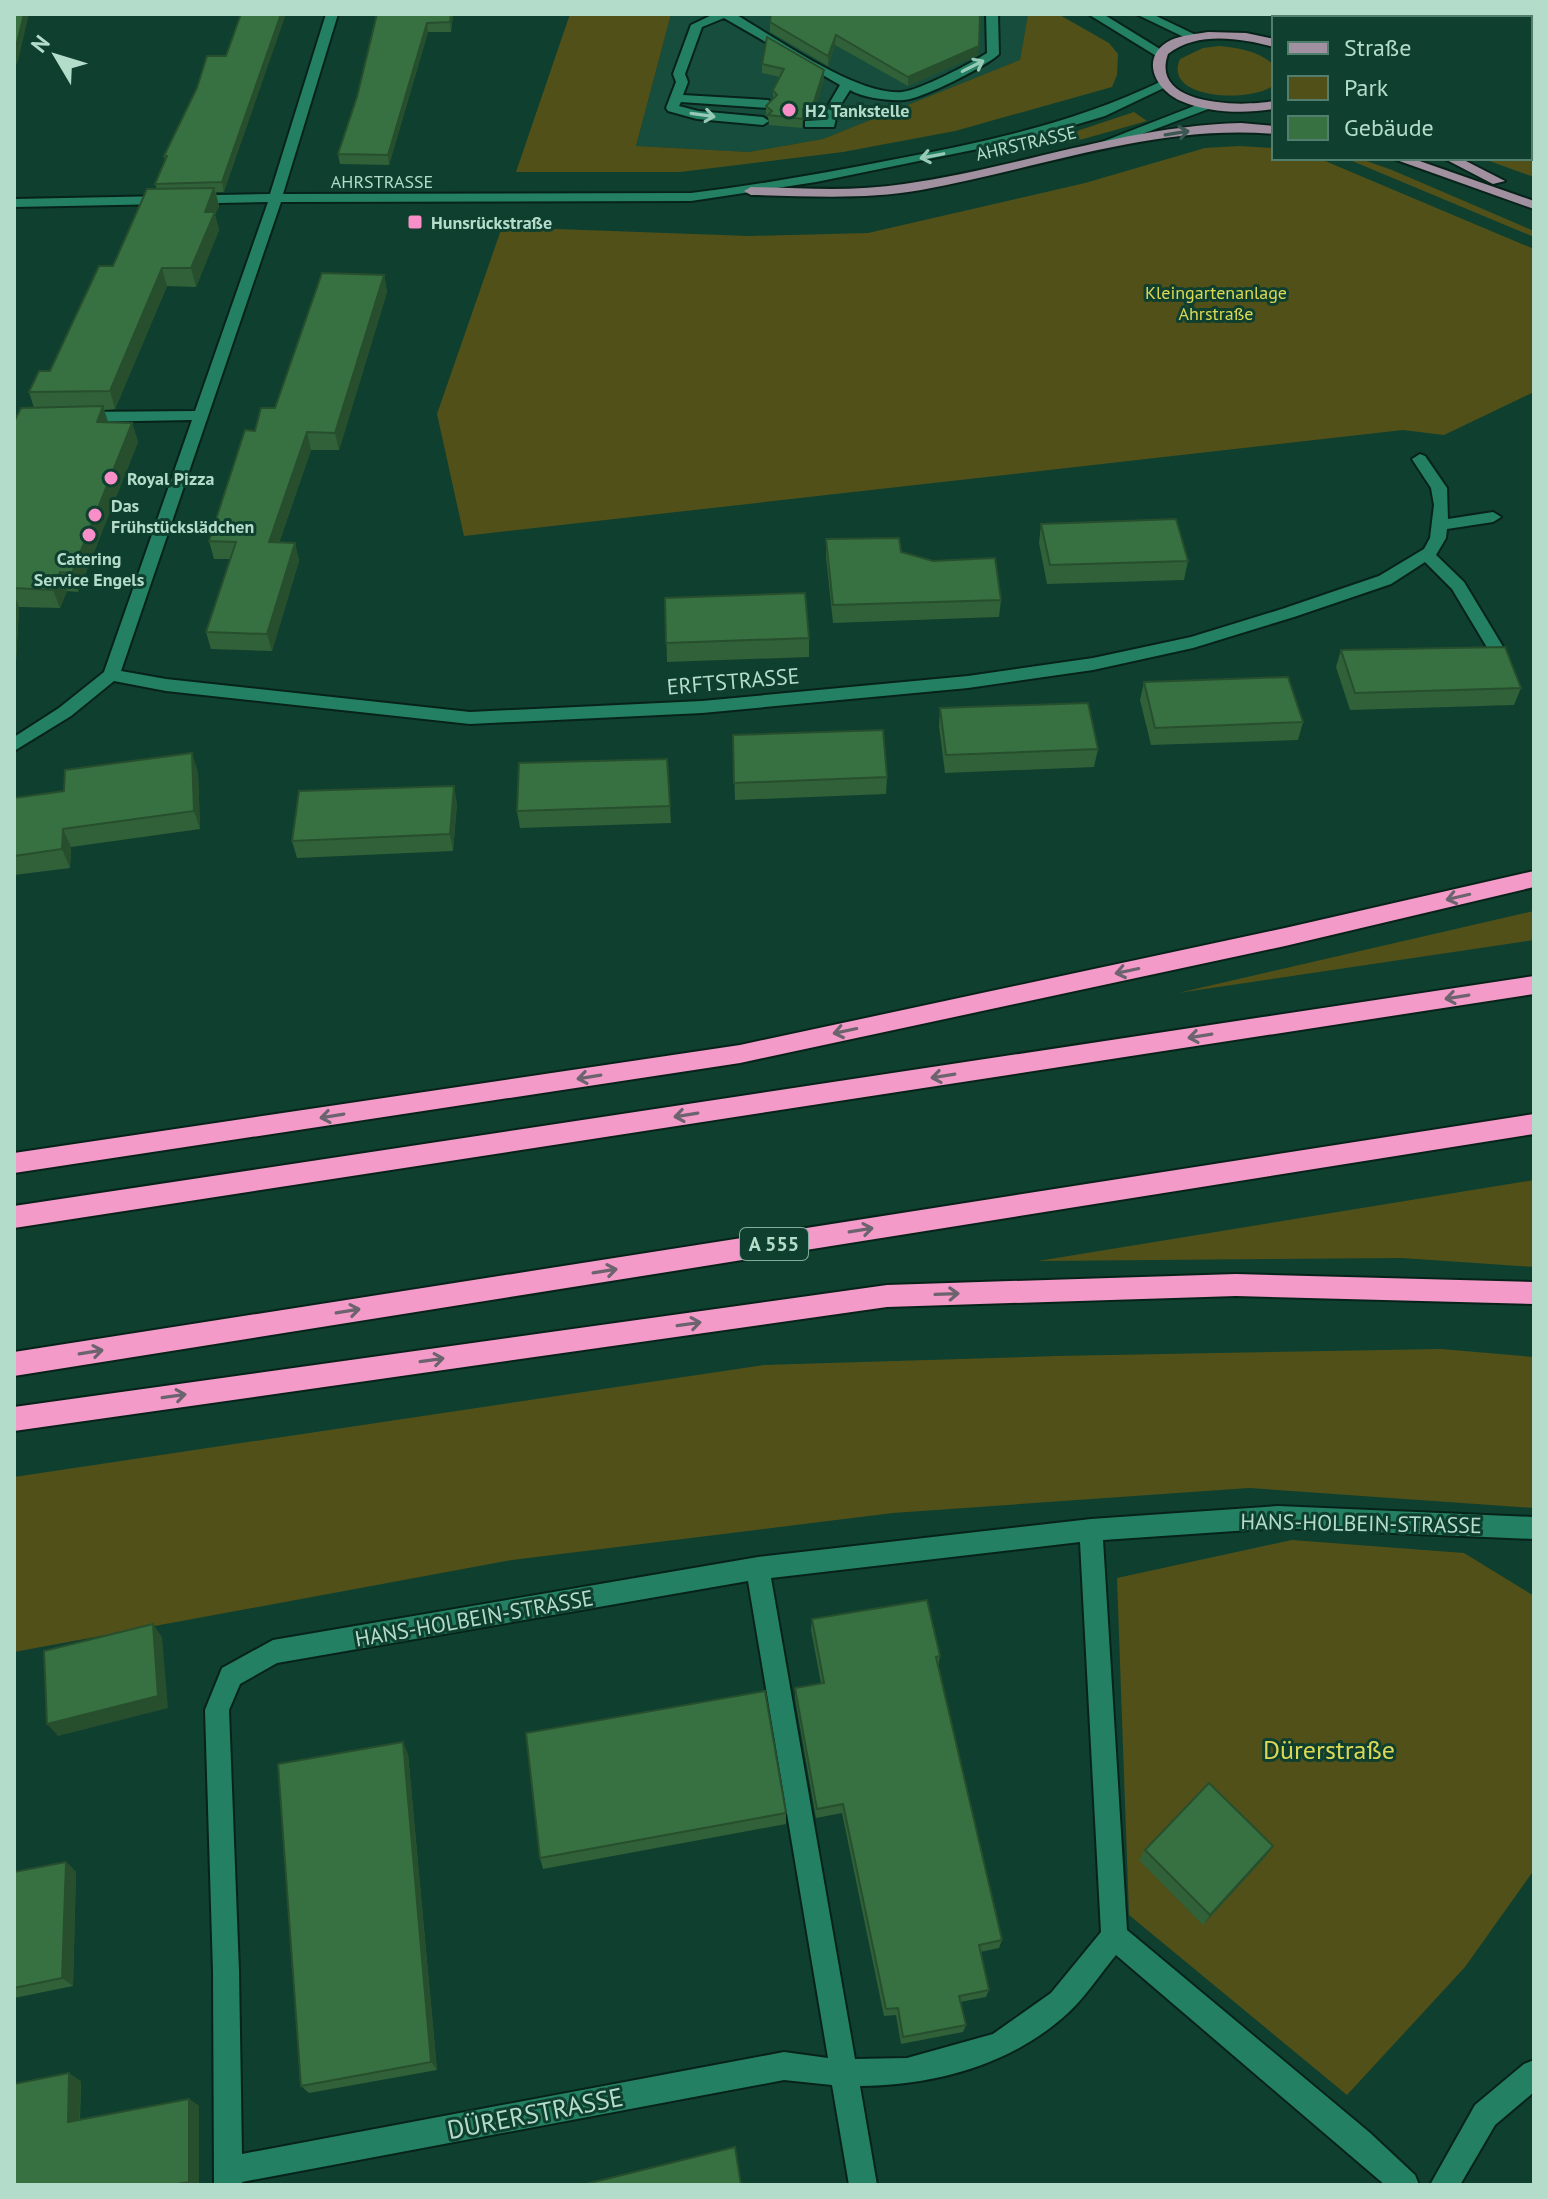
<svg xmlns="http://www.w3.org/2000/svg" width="1548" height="2199" font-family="'PT Sans',sans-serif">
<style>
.built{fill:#174d3c}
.green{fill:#525019}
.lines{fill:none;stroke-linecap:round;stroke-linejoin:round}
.minor-casing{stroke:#072319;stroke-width:4}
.major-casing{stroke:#072319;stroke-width:4}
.highway-casing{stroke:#072319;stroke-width:4}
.minor{fill:#248063;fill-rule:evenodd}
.major{fill:#a190a0;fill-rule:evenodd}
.highway{fill:#f49ac9;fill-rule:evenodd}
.wall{fill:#306138}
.shaded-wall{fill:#274f2e}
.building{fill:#387141;stroke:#274f2e;stroke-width:2}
.oneway{stroke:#97cab6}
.oneway2{stroke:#3b5751}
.oneway3{stroke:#6b636d}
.poi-dot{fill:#f98fc8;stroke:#0f3f2f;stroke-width:3}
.labels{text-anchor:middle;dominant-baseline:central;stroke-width:6;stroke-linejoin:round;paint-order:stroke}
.far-poi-label{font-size:18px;font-weight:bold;fill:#b4dccb;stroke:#0f3f2f;text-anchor:start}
.far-street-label{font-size:18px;fill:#b4dccb;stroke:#0f3f2f}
.far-park-label{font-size:18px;fill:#dcd855;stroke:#0f3f2f}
.shield{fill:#0f3f2f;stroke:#82ad9c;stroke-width:2}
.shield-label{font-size:20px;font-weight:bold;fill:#b4dccb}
.street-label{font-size:22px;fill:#b4dccb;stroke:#0f3f2f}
.near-park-label{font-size:26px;fill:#dcd855;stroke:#0f3f2f}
.near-street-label{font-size:26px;fill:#b4dccb;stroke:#0f3f2f}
</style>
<rect width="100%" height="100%" fill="#0f3f2f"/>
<g class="built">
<polygon points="671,14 1028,14 1020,60 823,139 749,152 636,146"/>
<polygon points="1427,14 1534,14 1534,127 1530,125 1530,18 1424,18"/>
</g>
<g class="green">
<polygon points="570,14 671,14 636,146 749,152 823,139 1020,60 1028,14 1058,14 1109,43 1118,54 1117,75 1112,87 955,131 843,152 680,172 516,172"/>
<path d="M1219,46C1240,48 1258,51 1274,65V85C1251,103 1162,100 1180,59L1203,48Z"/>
<polygon points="1134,112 1147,121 1069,143 1061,141 1062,136"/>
<polygon points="1530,125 1534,127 1534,177 1481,158 1530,158"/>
<polygon points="1239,146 1274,148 1274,158 1318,158 1534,249 1534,392 1444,435 1403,430 464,536 437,414 502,227 749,236 868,233 1085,183 1205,148"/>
<polygon points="1345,158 1358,158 1392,170 1534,231 1534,237"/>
<polygon points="1534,911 1534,940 1178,993"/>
<polygon points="1534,1180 1534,1267 1402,1258 1038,1261"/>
<polygon points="1441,1349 1534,1357 1534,1508 1249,1488 893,1513 512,1560 14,1652 14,1477 764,1365 1056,1356"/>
<polygon points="1292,1540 1464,1553 1534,1596 1534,1870 1465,1967 1347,2095 1129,1915 1117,1578"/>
</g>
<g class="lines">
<g class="minor-casing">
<g id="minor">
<path d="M326,14H338L283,194L691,193C758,185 825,173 891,160C985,142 1075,123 1162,81L1172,84L1105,116L1031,138L816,182L691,201L281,202L121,671L166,679L470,712L702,701L968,676L1093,658L1191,637L1282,609L1379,576L1424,549L1430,538L1434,505L1431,488L1412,459L1420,454L1425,456L1447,488L1448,519L1493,512L1501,517L1493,522L1447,529L1446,538L1436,555L1464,582L1505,650L1503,654H1491L1452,589L1425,562L1391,584L1294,617L1193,648L1093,670L968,688L702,713L470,724L166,691L114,681L71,716L14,751V737L59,708L104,672L192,420L82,422L75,417L82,412L195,411L268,202L14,207V199L270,194Z"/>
<path d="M714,14H735C776,38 857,96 902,92C920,90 972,63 987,53L986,14H998L999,54C987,66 922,99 904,100C889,101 863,98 850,90L838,109L834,127H805V121L823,120L826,109L840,85L724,18L702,27L685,74L688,82L683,95L768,100L774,104L768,108L681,102L679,106L698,111L763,117L769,121L763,125L697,119L668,111L666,108L676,82L673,74L691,25Z"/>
<polygon points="1088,14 1103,14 1168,54 1158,57"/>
<polygon points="1136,14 1152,14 1200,37 1190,40"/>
<polygon points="1207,101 1213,105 1211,108 1105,148 1094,145"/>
<path d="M1278,1506L1534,1517V1539L1278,1528L1103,1540L1127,1930L1369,2132L1415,2175L1419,2185H1385L1116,1955C1101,1973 1086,1996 1069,2012C1012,2065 936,2085 860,2086L877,2185H849L832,2085L784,2080L242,2182V2185H214L213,1971L205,1710L222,1668L273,1640L758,1557L1091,1519ZM1080,1542L1101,1932L1051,1993L993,2034L907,2058L855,2059L771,1578ZM748,1581L828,2058L784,2052L242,2154L239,1971L229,1710L240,1684L277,1663Z"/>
<polygon points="1534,2060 1534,2092 1495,2125 1460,2185 1430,2185 1475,2105 1524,2064"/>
</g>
</g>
<g class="major-casing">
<g id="major">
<polygon points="1305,14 1319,14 1315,18 1301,18"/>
<polygon points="1362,14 1375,14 1371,18 1358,18"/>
<path d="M1208,32L1246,33L1274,39V47C1241,38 1197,31 1168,54C1149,107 1243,107 1274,101V109C1244,114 1209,113 1181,101C1154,89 1139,56 1171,40C1183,35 1196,34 1208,32Z"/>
<path d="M1241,123L1274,126V134C1153,124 1039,169 921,190C864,200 808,196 751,195L744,191L751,187C802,188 853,192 904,184C1017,168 1125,126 1241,123Z"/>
<polygon points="1391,158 1411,158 1534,201 1534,209"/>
<polygon points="1443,158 1460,158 1505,181 1493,184"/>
</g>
</g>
<g class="highway-casing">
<g id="highway">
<polygon points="1534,871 1534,887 1285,946 740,1063 14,1173 14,1153 740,1045 1285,928"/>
<polygon points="1534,976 1534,994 14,1228 14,1206"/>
<polygon points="1534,1114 1534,1134 14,1376 14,1352"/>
<polygon points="1236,1274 1534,1282 1534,1304 1236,1296 887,1307 14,1431 14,1407 887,1285"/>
</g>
</g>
<use href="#minor" class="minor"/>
<use href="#major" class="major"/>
<use href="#highway" class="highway"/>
</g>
<g class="wall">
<polygon points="377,14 453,14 451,32 428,32 389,165 340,164 338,154 357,97"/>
<polygon points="1517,14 1534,14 1534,69 1530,64 1530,18 1516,18"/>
<polygon points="770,22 978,55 908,86 835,45 828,66 770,32"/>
<polygon points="767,37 824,79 812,118 803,119 802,128 769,125 768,117 766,115 766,106 773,99 773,90 780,77 762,73 762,64"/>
<polygon points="207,56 224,192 216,192 219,206 215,215 219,230 196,287 167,286 115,409 104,410 108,422 132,423 138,442 78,592 67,591 60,608 19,607 15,680 14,680 14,422 34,408 29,392 50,371 113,266 157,189 155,184 165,161 164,156 197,88"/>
<polygon points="384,275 387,292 339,450 311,450 279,543 295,543 299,561 272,651 211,649 206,632 230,559 214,559 209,541 255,431 275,408"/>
<polygon points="1041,524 1188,561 1184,580 1047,584 1039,543"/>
<polygon points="826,539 901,552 1001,600 999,617 833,623 826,557"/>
<polygon points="665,598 809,638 809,657 667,662"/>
<polygon points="1341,650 1521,688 1514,705 1350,710 1336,667"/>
<polygon points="1144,682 1303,722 1298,740 1151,745 1140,700"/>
<polygon points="940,708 1098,749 1094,767 945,773 939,726"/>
<polygon points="733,735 887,777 886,794 735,800"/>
<polygon points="667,759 671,823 520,828 517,811"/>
<polygon points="198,772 200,829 71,847 70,868 14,875 14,798"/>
<polygon points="457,803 453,851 297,858 292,841"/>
<polygon points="812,1619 940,1656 938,1667 1002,1940 999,1948 980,1952 989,1990 986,1997 960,2002 966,2025 963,2032 901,2044 896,2015 884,2016 842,1813 816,1818 795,1698 795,1688 821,1683 811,1630"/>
<polygon points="408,1754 437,2070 309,2093 301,2086"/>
<polygon points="786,1813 786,1824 543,1869 540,1858"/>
<polygon points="1273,1846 1266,1856 1203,1925 1139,1860 1145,1850"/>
<polygon points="66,1862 76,1872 73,1986 14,1998 14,1872"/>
<polygon points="81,2081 80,2120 189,2099 199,2106 199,2185 14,2185"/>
</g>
<g class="shaded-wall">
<polygon points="24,14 29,14 17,65 14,55"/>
<polygon points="281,14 286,14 224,192 222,182"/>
<polygon points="451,14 453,14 451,32 450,22"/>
<polygon points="427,23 428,32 389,165 388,155"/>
<polygon points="836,35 835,45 828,66 828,56"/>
<polygon points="979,46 978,55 908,86 908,77"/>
<polygon points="824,70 824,79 812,118 803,119 803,109"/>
<polygon points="214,188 219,206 215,215 219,230 196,287 191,268 205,212"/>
<polygon points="162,268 167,286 115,409 110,391"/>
<polygon points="384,275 387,292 339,450 335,433"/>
<polygon points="103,406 109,425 97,422"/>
<polygon points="132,423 138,442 78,592 72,573"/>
<polygon points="307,432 311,450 273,560 269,542"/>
<polygon points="295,543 299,561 272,651 267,634"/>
<polygon points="60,572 67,591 60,608 53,590"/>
<polygon points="14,594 19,607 15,680 14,677"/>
<polygon points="192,753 198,772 200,829 194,811"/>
<polygon points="454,786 457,803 453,851 450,834"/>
<polygon points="63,829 71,847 70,868 62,849"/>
<polygon points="153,1624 162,1637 168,1708 58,1736 47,1724"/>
<polygon points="403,1742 408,1754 437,2070 431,2062"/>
<polygon points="1273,1846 1266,1856 1203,1925 1210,1915"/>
<polygon points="66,1862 76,1872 73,1986 62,1978"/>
<polygon points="69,2073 81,2081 79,2129 68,2122"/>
<polygon points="189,2099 199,2106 199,2185 195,2185 189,2182"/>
</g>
<g class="building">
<polygon points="14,14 24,14 14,55"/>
<polygon points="241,14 281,14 222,182 155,184 167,156 164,156 197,88 207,56 226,56"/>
<polygon points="377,14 451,14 450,22 427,23 388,155 338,154 357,97"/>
<polygon points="771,14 980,14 979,46 908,77 836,35 828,56 770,22"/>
<polygon points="1527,14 1534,14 1534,24 1530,20 1530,18 1528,18"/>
<polygon points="767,37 824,70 812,108 803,109 803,119 768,115 772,111 766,106 777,95 773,90 784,69 762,64"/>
<polygon points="214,188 205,212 215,212 191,268 162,268 110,391 29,392 39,371 50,371 99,266 113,266 147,189"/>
<polygon points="322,273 384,275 335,433 307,432 269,542 295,543 267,634 206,632 236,542 209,541 245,430 255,431 261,408 275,408"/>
<polygon points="103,406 97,422 132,423 72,573 60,572 53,590 14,588 14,422 21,408"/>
<polygon points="1176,519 1188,561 1050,565 1041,524"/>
<polygon points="899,538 901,552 933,561 995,558 1001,600 833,605 826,539"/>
<polygon points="805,593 809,638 666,643 665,598"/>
<polygon points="1505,647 1521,688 1355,693 1341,650"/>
<polygon points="1288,677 1303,722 1155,728 1144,682"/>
<polygon points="1088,703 1098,749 946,755 940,708"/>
<polygon points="883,730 887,777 734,783 733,735"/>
<polygon points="192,753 194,811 63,829 62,849 14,856 14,798 64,791 65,770"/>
<polygon points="667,759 670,806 517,811 519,763"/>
<polygon points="454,786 450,834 292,841 299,791"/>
<polygon points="927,1600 940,1656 936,1657 1002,1940 979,1945 989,1990 959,1996 966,2025 903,2037 898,2008 886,2009 843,1804 817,1809 795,1688 824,1683 812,1619"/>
<polygon points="153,1624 158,1696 47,1724 44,1651"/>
<polygon points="765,1691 786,1813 540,1858 526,1733"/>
<polygon points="403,1742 431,2062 301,2086 278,1764"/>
<polygon points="1209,1783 1273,1846 1210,1915 1145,1850"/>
<polygon points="66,1862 62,1978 14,1988 14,1872"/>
<polygon points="69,2073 68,2122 189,2099 189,2182 171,2185 14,2185 14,2084"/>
<polygon points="735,2147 741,2185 582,2185"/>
</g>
<defs><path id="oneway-shaft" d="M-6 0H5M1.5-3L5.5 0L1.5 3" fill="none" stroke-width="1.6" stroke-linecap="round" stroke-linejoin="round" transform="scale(2)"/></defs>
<g class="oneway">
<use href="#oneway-shaft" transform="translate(973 66) rotate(-27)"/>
<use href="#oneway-shaft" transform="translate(703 115) rotate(8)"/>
<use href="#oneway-shaft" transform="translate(932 156) rotate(169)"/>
</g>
<use class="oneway2" href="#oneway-shaft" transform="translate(1177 133) rotate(-9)"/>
<g class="oneway3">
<use href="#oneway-shaft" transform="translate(1458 897) rotate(167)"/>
<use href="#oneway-shaft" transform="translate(1127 971) rotate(168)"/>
<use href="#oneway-shaft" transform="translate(1457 997) rotate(171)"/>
<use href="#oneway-shaft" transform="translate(845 1031) rotate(168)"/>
<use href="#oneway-shaft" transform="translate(1200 1036) rotate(171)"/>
<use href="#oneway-shaft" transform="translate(943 1076) rotate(171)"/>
<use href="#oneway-shaft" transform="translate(589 1077) rotate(171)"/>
<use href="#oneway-shaft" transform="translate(686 1115) rotate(171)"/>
<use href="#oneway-shaft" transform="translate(332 1116) rotate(171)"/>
<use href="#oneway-shaft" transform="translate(861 1230) rotate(-9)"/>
<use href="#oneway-shaft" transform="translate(605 1271) rotate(-9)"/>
<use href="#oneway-shaft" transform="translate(947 1294) rotate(-2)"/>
<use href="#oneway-shaft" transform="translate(348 1311) rotate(-9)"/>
<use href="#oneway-shaft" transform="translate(689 1324) rotate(-8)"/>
<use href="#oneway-shaft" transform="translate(91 1352) rotate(-9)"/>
<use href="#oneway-shaft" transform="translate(432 1360) rotate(-8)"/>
<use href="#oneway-shaft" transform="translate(174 1396) rotate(-8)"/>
</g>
<g class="poi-dot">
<circle cx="789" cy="110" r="8"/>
<rect x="407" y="214" width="16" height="16" rx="4"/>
<circle cx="111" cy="478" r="8"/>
<circle cx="95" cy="515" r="8"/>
<circle cx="89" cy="535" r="8"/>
</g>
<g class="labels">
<g class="far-poi-label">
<text x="805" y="110">H2 Tankstelle</text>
<text x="431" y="222">Hunsrückstraße</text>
<text x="127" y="478">Royal Pizza</text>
<text x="111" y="505">Das<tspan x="111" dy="21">Frühstückslädchen</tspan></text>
<text x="89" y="558" text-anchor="middle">Catering<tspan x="89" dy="21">Service Engels</tspan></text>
</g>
<g class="far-street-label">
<text transform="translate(1026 143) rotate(-13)">AHRSTRASSE</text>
<text x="382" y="181">AHRSTRASSE</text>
</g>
<g class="far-park-label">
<text x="1216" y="292">Kleingartenanlage<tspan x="1216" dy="21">Ahrstraße</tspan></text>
</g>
<rect class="shield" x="740" y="1228" width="68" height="32" rx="6"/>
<g class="shield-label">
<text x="774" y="1244">A 555</text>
</g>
<g class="street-label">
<text transform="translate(733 681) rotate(-5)">ERFTSTRASSE</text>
<text transform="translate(1361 1523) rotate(1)">HANS-HOLBEIN-STRASSE</text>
<text transform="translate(474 1618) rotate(-10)">HANS-HOLBEIN-STRASSE</text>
</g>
<g class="near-park-label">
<text x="1329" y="1749">Dürerstraße</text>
</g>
<g class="near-street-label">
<text transform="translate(535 2113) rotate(-11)">DÜRERSTRASSE</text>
</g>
</g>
<rect width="1548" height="2199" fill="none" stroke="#b4dccb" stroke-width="32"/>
<rect x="1272" y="16" width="260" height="144" fill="#0f3f2f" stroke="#517e6d" stroke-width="2"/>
<rect x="1288" y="42" width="40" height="12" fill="#a190a0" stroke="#517e6d" stroke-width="2"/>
<text x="1344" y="56" font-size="24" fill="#b4dccb">Straße</text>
<rect x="1288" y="76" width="40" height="24" fill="#525019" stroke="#517e6d" stroke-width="2"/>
<text x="1344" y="96" font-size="24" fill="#b4dccb">Park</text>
<rect x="1288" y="116" width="40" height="24" fill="#387141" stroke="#517e6d" stroke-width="2"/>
<text x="1344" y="136" font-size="24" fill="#b4dccb">Gebäude</text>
<g transform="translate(56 56) rotate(308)" stroke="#0f3f2f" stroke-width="6" paint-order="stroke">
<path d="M0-6L14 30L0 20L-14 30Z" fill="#b4dccb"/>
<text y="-12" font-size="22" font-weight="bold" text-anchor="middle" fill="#b4dccb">N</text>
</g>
</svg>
